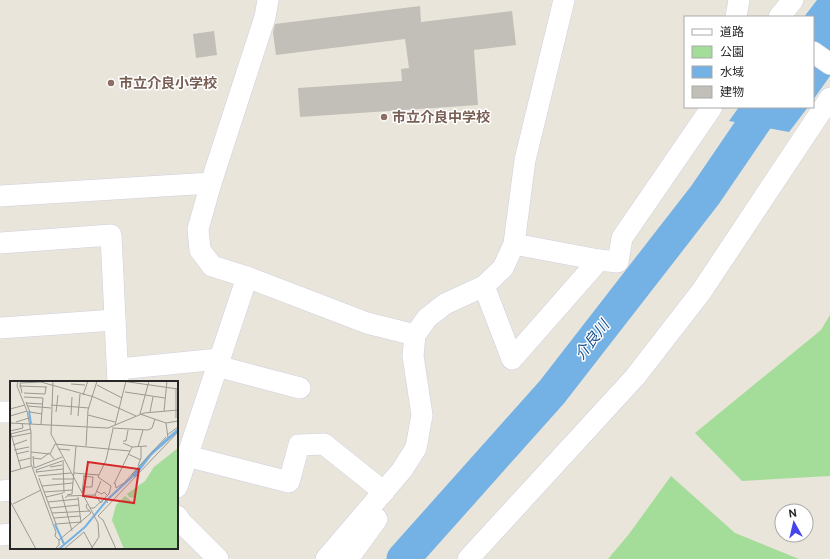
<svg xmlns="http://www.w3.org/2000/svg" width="830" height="559" font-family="'DM Sans','Noto Sans JP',sans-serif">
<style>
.green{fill:#a4dc9a}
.water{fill:#74b1e4}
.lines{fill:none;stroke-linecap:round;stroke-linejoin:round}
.river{stroke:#74b1e4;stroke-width:33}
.building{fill:#c1bfb7}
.minor-casing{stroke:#cfcfe0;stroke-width:22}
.minor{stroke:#fff;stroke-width:21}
.education-dot{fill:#8d6e63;stroke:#fff;stroke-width:1.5}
.labels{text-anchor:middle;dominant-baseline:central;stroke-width:3;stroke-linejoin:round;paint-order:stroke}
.education-label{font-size:14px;font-weight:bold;fill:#785e54;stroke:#fff;text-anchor:start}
.water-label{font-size:15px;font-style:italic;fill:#174e8c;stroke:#fff}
.inset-river{fill:none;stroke:#74b1e4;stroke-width:2}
.inset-road{fill:none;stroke:#9b9992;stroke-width:1}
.view{fill:#d62828;fill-opacity:0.15;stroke:#d62828;stroke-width:2}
.inset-edge{fill:none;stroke:#272727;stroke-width:2}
</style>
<rect width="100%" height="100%" fill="#e9e5da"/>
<g class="green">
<polygon points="830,315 830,476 742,481 695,433 821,330"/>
<polygon points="671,476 735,533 799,559 608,559 629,534"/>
</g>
<g class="water">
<polygon points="817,0 830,0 830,76 813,100 813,17 804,17"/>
<polygon points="739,107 808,107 789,132 729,121"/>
</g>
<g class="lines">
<polyline class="river" points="403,559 552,392 705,195 765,107"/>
</g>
<g class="building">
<polygon points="420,6 421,22 512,11 516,45 474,50 478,105 300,117 298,88 402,81 401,69 409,68 405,39 276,55 273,32 275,24"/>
<polygon points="214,31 217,55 196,58 193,34"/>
</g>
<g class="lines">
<g class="minor-casing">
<g id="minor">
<polyline points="268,0 265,17 211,183 198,229 200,250 212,266 247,277 367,323 415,335"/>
<polyline points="736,17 739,0"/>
<polyline points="779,17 793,0"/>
<polyline points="813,52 830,64"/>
<polyline points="0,196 211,183"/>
<polyline points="0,243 111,235 118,382"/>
<polyline points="514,244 599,260"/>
<polyline points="484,286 512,359 599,260 618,262 622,238 712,107"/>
<polyline points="0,328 115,320"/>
<polyline points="217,366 300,388"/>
<polyline points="118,369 219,359"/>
<polyline points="0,412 11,412"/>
<polyline points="187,456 289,482 299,445 324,444 384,492"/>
<polyline points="177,487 247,277"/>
<polyline points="0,491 11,490"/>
<polyline points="177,516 181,522 218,559"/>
<polyline points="0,535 11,534"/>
<polyline points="326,559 402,470 416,448 422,415 413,356 415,335 427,318 445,304 484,286 503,268 514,244 525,160 564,0"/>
<polyline points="348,559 377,519"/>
<polyline points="468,559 635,377 701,292 830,98"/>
</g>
</g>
<use href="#minor" class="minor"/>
</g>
<g class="education-dot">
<circle cx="111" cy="83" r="4"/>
<circle cx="384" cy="117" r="4"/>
</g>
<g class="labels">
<g class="education-label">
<text x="119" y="83">市立介良小学校</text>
<text x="392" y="117">市立介良中学校</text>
</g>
<g class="water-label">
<text transform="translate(592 340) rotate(-52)">介良川</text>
</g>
</g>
<g transform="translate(10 381)">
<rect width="168" height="168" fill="#e9e5da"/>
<path d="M168,67V168H114L102,139L106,124L115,115L125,123V117L119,116L117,113L135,100L144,86Z" fill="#a4dc9a"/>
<path d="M168,47V51L142,74L125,96L121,94L142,70Z" fill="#74b1e4"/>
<path class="inset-river" d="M19,30L21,43M45,143L54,163M49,168L75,146L97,119L125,93"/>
<path class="inset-road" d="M8,0L7,5L17,30L21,51V83L46,151L45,155L49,159M43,0L41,53L88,142L89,156L81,168M112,0L168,8M139,0L130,33L156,42L168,40M61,3L75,4M87,4L112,17M9,5L37,6M166,7V37M115,11L155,17M12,12L10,2L31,1L84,16L126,35M14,12L35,13L36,6M73,14L78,0M14,16L33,17L31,43M16,21L20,31L32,33M16,22L33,23M41,24L79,27M18,25L41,27M0,28L15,24M154,30L157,0M46,31L48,14M140,31L143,16M61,34L62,16M78,34L105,41M0,35L17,30M68,35L70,13M6,41L19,37M0,42L98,47L134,32L168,29M156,42L158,57M105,44L116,0M102,47L138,49L142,47L145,38M0,49L11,88M0,50L13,47L12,42M0,53L21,48M157,54L168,46M1,56L21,52M113,60H116L118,49M113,62L122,66L137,65M3,64L17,59M76,65L78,29L87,0M128,66L133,49M48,68L60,69M4,69L19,66M21,71L40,73L44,78M6,73L19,70M40,73L45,63L120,70M118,73L131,79M23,75L24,87L52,76M23,77L31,78L39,72M53,79L54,112M8,80L21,77M128,85L131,77V66M40,86L52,84M0,91L21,85M26,91L53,88M27,92L26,89L52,80M64,92L89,94M28,95L61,92M29,97L46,143L71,141M42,98H63M105,102L106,107L114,102L156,56M104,103L122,66M32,105L63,102M101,105L88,96L96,79L103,48M73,106H82L83,96L73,95M86,110L92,113L94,111L97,114M34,111L62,109M72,112L74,94M52,114L62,150M57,114L62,113L66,65M85,114L91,100M36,116L53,112M68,116L71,142M55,117L57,115L85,114L91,122L94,118L98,122M0,120L26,168M38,121L68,118M3,123L31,109M40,127L69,124M80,127H84L99,113L101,105M42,132L80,130M44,137L70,135M45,168L49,164V159L81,132L76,126L77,123M54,168L74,151L83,168M106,168L93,139L88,135L168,51"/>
<path class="view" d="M78,81L129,88L124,122L73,115Z"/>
<rect width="168" height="168" class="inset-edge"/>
</g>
<rect x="684" y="16" width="130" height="92" fill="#ffffff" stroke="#a9a9a9"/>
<rect x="692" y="29" width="20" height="6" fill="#ffffff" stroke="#a9a9a9"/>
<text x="720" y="36" font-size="12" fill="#272727">道路</text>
<rect x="692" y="46" width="20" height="12" fill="#a4dc9a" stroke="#a9a9a9"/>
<text x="720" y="56" font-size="12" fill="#272727">公園</text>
<rect x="692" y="66" width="20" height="12" fill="#74b1e4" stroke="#a9a9a9"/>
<text x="720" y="76" font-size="12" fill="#272727">水域</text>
<rect x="692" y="86" width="20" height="12" fill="#c1bfb7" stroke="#a9a9a9"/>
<text x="720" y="96" font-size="12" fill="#272727">建物</text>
<g transform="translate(794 523) rotate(352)"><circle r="19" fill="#ffffff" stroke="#a9a9a9"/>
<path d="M0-3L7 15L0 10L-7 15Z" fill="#4545eb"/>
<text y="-6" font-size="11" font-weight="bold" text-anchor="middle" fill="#272727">N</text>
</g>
</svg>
